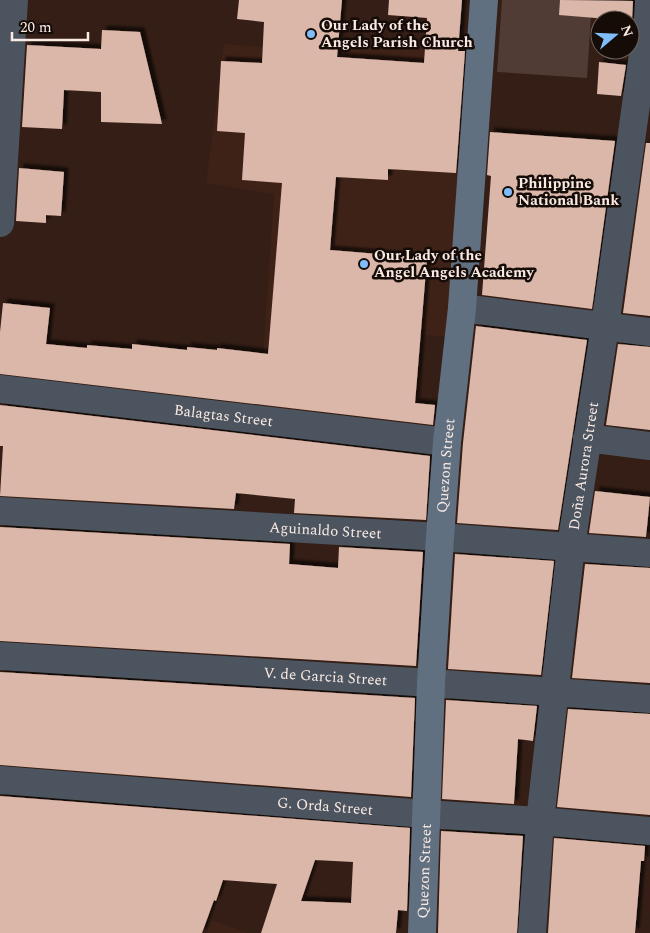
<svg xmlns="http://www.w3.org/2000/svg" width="650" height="933" font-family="Spectral,serif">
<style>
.built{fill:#3f2217}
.green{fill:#513c35}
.building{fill:#dbb7aa;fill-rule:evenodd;filter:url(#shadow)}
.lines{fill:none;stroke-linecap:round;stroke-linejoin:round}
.minor{stroke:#4c555f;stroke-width:28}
.tertiary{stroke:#4c555f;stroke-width:28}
.secondary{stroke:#617080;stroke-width:28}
.poi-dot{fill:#7fbdfa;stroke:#150b07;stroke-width:2}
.labels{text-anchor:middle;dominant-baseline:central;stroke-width:5;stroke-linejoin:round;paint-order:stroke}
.poi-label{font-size:15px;font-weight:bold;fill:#faeae4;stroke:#150b07;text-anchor:start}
.street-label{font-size:15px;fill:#faeae4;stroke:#150b07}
</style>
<defs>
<filter id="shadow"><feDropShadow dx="4.5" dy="-4.5" stdDeviation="1" flood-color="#0009"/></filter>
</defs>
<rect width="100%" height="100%" fill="#341e15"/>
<g class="built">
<polygon points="342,39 474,49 453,337 422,335 419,404 321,397 312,421 259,418 274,194 206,183 224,44 340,53"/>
<polygon points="212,920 248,933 207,933"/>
</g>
<polygon class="green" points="502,0 592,0 587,78 497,72"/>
<g class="building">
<polygon points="239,0 342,0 337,57 424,63 427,18 388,15 389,0 462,0 458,51 465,51 456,173 388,169 388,180 336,177 330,250 427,258 415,403 435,405 433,425 0,374 0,332 3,303 50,308 46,344 87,348 87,345 132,349 132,344 187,350 187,347 217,350 217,348 268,354 282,183 242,180 245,133 217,131 221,61 262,63 264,22 237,19"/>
<polygon points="560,0 633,1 632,21 559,15"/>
<polygon points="102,30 140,32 162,124 101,122 101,92 64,90 62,129 22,127 27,45 101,49"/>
<polygon points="599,62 626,65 621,96 597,94"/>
<polygon points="490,132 615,141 592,309 482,295 491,176 487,175"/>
<polygon points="646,143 650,143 650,316 623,313"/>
<polygon points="19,168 64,172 61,216 46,215 46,223 16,221"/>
<polygon points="476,326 587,340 558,530 457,523 463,443"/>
<polygon points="618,344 650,347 650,430 606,425"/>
<polygon points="0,405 430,456 426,520 294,513 295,499 236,493 234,509 0,496 3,446 0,446"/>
<polygon points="595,491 650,497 646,537 589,533"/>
<polygon points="0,527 290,544 289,564 338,568 339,547 423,552 416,666 0,641"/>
<polygon points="455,554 554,561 541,675 448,669"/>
<polygon points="585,564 650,568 650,683 572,678"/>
<polygon points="0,672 415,698 411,797 0,765"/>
<polygon points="446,700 537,706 533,741 518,739 514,804 442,799"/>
<polygon points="568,709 650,714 650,815 557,807"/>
<path d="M0,796L410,828L407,911L398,910L396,933H261L277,884L223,880L216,901L214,900L202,933H0ZM315,860L353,862L351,903L301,901Z"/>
<polygon points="441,831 523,836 517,933 438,933"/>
<polygon points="554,838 645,846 644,861 641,861 635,933 548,933"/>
</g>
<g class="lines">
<g class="minor">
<polyline points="0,223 14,0"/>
<polyline points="462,308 650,332"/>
<path id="s1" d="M0,389L447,442"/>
<polyline points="587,438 650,446"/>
<polyline points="440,537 650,553"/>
<path id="s2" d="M0,656L431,683L650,699"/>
<path id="s3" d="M0,780L425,814L540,821L650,831"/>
<path id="s4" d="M532,933L540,821L571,546L605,326L648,19L649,0"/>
</g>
<path class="tertiary" id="s5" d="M0,511L440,537"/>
<path class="secondary" id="s6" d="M422,933L431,683L440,537L447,442L462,308L484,0"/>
</g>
<g class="poi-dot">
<circle cx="311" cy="34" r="5"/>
<circle cx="508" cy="192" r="5"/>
<circle cx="364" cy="264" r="5"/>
</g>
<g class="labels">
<g class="poi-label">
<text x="321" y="25">Our Lady of the<tspan x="321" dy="17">Angels Parish Church</tspan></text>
<text x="518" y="183">Philippine<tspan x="518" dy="17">National Bank</tspan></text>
<text x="374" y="255">Our Lady of the<tspan x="374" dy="17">Angel Angels Academy</tspan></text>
</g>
<g class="street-label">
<text stroke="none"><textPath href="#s1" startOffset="225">Balagtas Street</textPath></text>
<text stroke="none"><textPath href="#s6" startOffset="468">Quezon Street</textPath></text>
<text stroke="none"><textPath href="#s4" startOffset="470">Doña Aurora Street</textPath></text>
<text stroke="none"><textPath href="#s5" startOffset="326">Aguinaldo Street</textPath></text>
<text stroke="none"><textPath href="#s2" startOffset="326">V. de Garcia Street</textPath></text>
<text stroke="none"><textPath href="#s3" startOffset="326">G. Orda Street</textPath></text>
<text stroke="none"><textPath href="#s6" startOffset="62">Quezon Street</textPath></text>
</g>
</g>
<g transform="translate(615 35) rotate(71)"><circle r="24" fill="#150b07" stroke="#71645f"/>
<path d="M0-4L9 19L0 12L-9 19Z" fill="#7fbdfa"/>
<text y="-8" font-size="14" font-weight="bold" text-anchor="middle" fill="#faeae4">N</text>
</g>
<path d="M12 32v8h76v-8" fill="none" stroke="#faeae4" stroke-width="2.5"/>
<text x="20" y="32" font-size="15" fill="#faeae4" stroke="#150b07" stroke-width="4" paint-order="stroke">20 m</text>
</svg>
